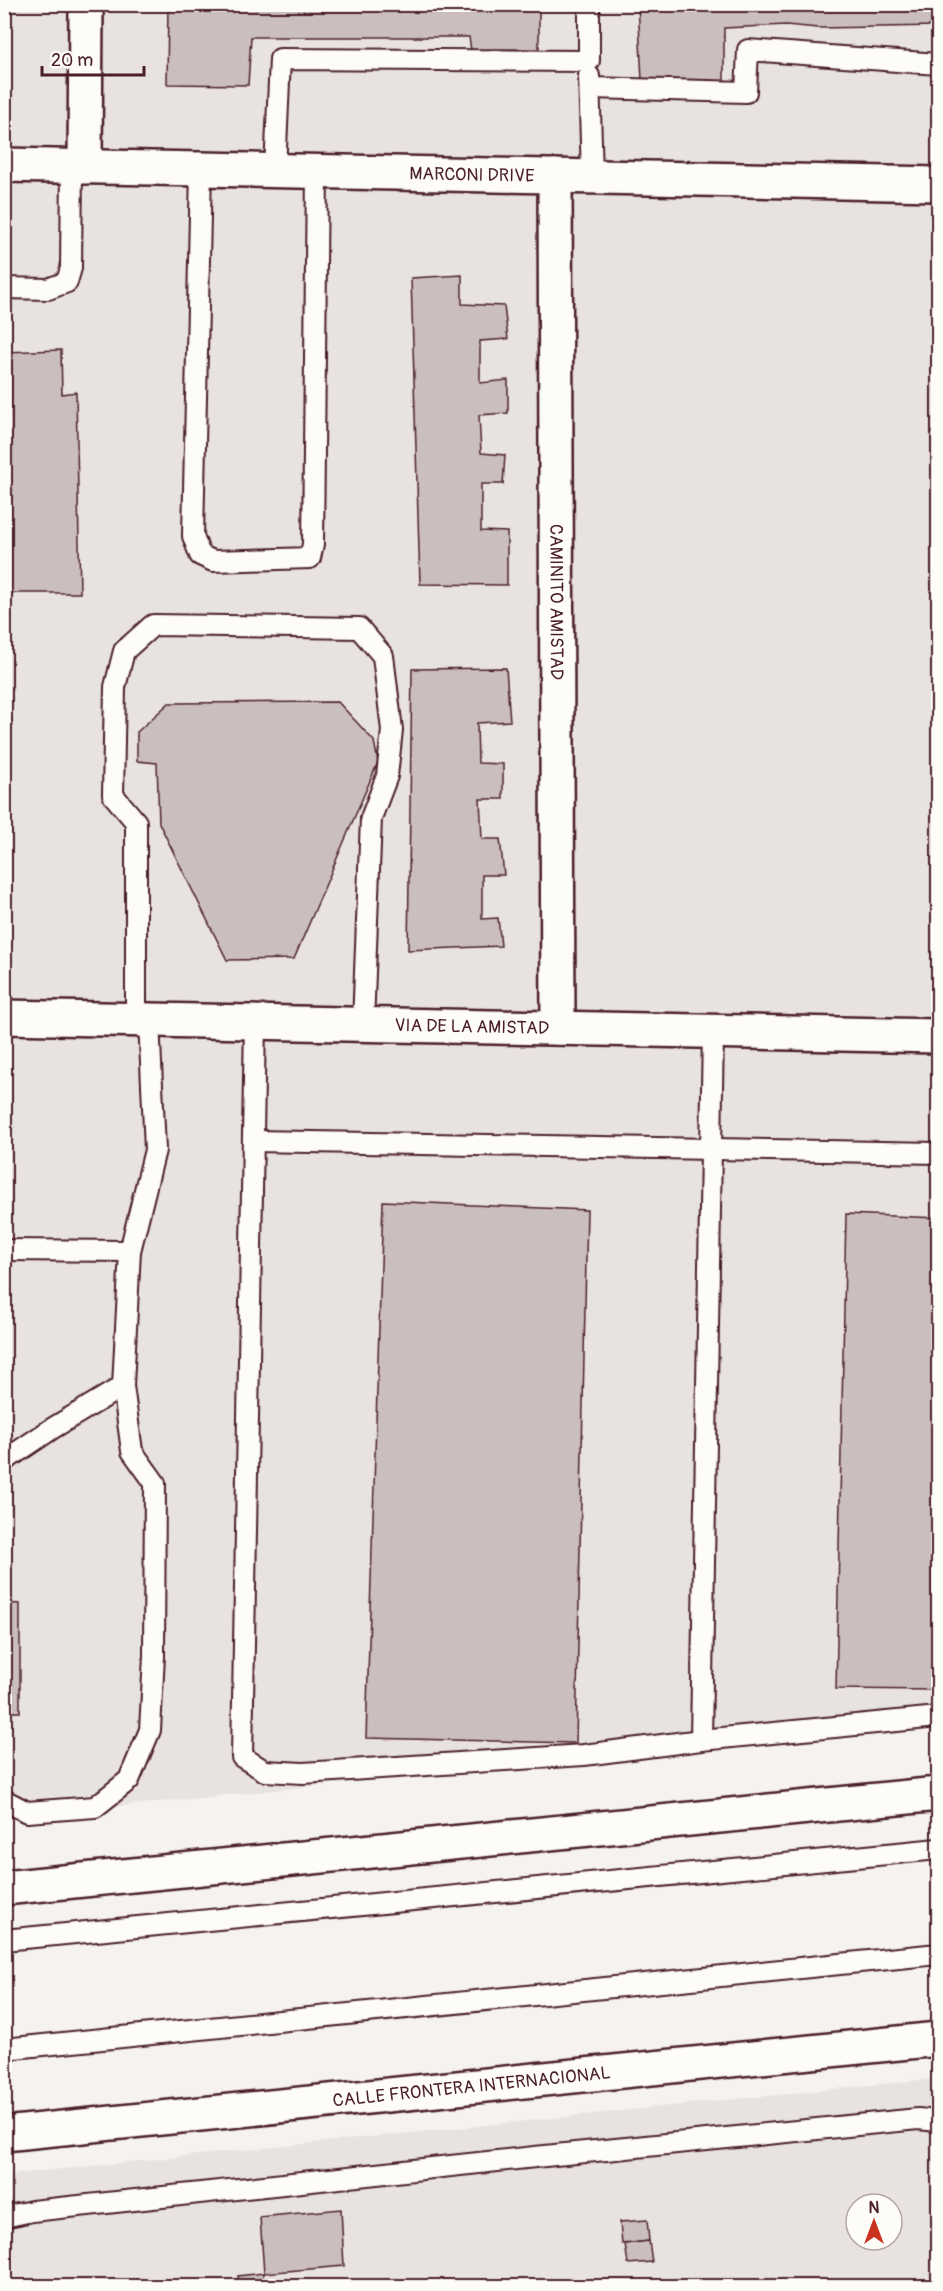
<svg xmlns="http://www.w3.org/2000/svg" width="943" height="2291" font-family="Pangolin,sans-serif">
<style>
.built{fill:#e9e3e0;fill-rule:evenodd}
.building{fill:#cbbfbe;stroke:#4a1f2b;stroke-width:1.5}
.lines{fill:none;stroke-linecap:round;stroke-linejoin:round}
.service-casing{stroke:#4a1f2b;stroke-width:24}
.minor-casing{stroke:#4a1f2b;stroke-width:38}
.tertiary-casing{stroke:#4a1f2b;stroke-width:38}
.secondary-casing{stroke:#4a1f2b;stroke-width:38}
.service{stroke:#fdfcf7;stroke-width:20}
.minor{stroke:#fdfcf7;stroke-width:33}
.tertiary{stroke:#fdfcf7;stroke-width:33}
.secondary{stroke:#fdfcf7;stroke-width:33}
.labels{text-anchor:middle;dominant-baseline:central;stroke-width:6;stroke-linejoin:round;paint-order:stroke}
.street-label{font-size:18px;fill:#4a1f2b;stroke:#fdfcf7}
</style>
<rect width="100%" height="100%" fill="#f6f3ef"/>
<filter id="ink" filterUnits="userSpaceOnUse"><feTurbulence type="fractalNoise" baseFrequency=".0167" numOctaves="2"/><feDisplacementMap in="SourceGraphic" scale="12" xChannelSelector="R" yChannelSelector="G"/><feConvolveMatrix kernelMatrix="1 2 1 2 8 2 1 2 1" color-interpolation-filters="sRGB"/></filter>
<g filter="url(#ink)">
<g class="built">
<polygon points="5,5 938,5 938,1722 5,1818"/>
<path d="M938,2078V2286H5L4,2175ZM856,2204H892V2240H856Z"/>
</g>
<g class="building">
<polygon points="168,4 539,4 539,49 471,50 469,37 251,37 248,85 167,84"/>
<polygon points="638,4 938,4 938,26 818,28 786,25 724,28 724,83 642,80"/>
<polygon points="462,275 462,304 504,306 508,339 480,341 480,383 508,380 508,413 479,415 481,453 505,455 503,484 481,484 481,531 507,532 507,585 420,584 411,278"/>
<polygon points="61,350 62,394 76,392 80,593 4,593 4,352"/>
<polygon points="506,668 510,721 477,723 478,763 503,764 503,799 480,799 482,839 500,839 504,875 482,875 482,919 498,918 501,946 408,950 412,669"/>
<polygon points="338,702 374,741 378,762 294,959 227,960 159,823 157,763 137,761 137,732 169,703"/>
<polygon points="383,1201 587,1210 576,1743 366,1738"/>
<polygon points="846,1214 938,1218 938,1690 836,1689"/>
<polygon points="4,1603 20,1604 20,1712 4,1712"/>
<polygon points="341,2209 344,2266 264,2273 260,2217"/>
<polygon points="647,2220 649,2241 622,2244 620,2222"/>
<polygon points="649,2241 652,2262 628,2264 625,2244"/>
<polygon points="263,2273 264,2286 239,2286 238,2276"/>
</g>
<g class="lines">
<g class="service-casing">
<g id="service">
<polyline points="589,76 592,177"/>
<polyline points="590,88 746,92 748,50 938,64"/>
<polyline points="201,169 193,536 200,555 213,561 310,558 313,544 317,172"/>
<polyline points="275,171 280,59 589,61 589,4"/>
<polyline points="4,288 48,289 67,282 71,268 72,166"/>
<polyline points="136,1020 136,822 113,795 115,687 124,651 153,625 359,628 383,656 392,730 387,776 371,818 363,1024"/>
<polyline points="255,1022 242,1757 265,1771 303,1773 584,1755 701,1740"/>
<polyline points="713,1031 701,1740 938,1717"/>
<polyline points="253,1141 938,1153"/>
<polyline points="4,1250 130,1251 155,1150 149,1020"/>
<polyline points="4,1461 53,1428 123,1386"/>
<polyline points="4,1800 27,1812 95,1807 129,1780 150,1730 154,1656 155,1483 132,1451 123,1386 130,1251"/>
<polyline points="4,1940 938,1849"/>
<polyline points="4,2049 938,1954"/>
<polyline points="4,2217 32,2211 535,2157 918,2119 938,2121"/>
</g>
</g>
<g class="minor-casing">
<g id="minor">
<path id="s1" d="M4,165L938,184"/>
<polyline points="85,167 86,4"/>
<path id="s2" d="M555,176L558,1028"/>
</g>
</g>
<g class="tertiary-casing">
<g id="tertiary">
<path id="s3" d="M4,1017L938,1036"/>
</g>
</g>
<g class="secondary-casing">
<g id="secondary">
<polyline points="4,1888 938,1794"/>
<path id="s4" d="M4,2134L938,2039"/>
</g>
</g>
<use href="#service" class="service"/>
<use href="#minor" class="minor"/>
<use href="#tertiary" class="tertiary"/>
<use href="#secondary" class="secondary"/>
</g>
</g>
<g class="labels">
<g class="street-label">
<text stroke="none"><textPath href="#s1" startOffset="468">MARCONI DRIVE</textPath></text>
<text stroke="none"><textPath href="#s2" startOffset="426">CAMINITO AMISTAD</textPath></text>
<text stroke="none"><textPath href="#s3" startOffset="468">VIA DE LA AMISTAD</textPath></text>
<text stroke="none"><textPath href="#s4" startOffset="470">CALLE FRONTERA INTERNACIONAL</textPath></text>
</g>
</g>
<rect width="943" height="2291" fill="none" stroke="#fdfcf7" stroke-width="24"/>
<rect x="12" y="12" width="919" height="2267" fill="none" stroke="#4a1f2b" stroke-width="2" filter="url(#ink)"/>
<g transform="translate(874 2222)"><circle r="28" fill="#fdfcf7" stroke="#b5a4a5" stroke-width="1.5"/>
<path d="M0-4.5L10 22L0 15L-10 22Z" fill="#c8321e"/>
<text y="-9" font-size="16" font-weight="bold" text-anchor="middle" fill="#4a1f2b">N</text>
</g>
<path d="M42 66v9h102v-9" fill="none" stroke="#4a1f2b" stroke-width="3"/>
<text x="51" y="66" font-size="18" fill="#4a1f2b" stroke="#fdfcf7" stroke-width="4.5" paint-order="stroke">20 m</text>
</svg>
